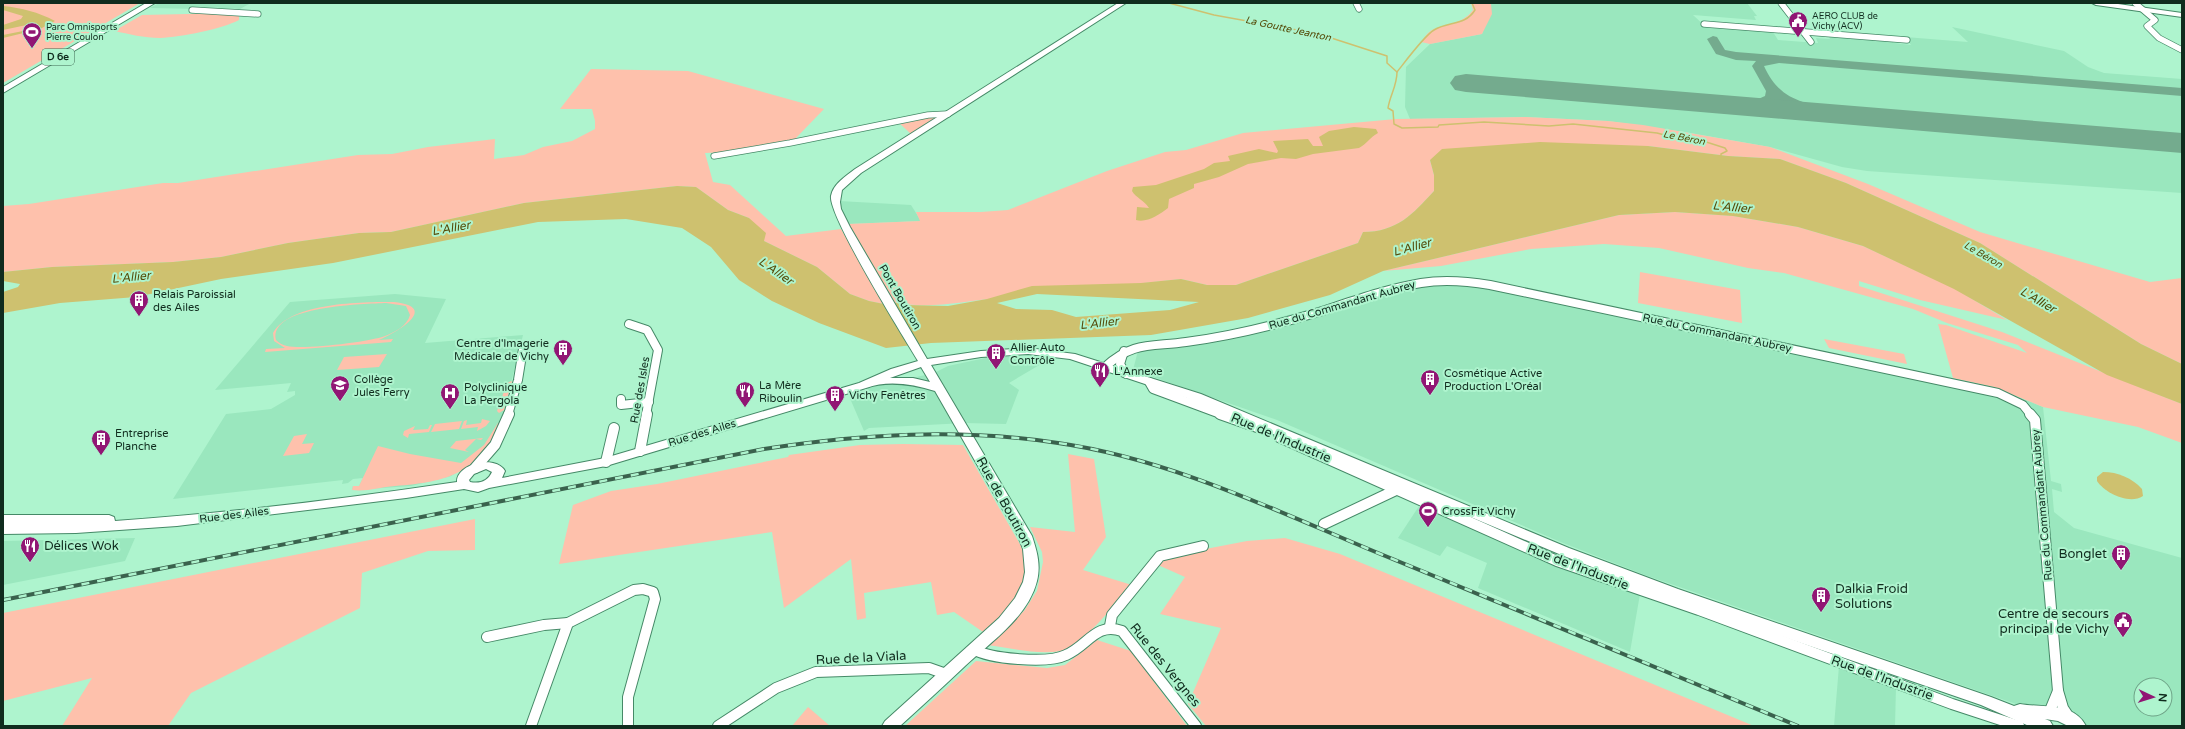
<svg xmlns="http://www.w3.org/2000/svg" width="2185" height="729" font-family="'Varela Round',sans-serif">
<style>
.built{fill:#9ae7be;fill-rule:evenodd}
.green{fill:#fec1ac;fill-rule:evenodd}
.water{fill:#cec16f;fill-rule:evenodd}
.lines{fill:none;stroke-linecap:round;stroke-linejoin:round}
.stream{stroke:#cec16f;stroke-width:1.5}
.taxiway{fill:#74ab8e;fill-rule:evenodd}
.runway{fill:#74ab8e;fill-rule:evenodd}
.minor-far2-casing{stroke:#458967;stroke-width:7}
.minor-far1-casing{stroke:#458967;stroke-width:10}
.minor-casing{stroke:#458967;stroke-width:12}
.secondary-casing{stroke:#458967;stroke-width:2}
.primary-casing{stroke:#458967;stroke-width:2}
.minor-far2{stroke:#fff;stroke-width:5.5}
.minor-far1{stroke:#fff;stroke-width:8}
.minor{stroke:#fff;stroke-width:10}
.secondary{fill:#fff;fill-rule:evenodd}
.primary{fill:#fff;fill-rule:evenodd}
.rail-casing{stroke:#3a624d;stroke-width:4}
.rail{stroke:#aef4ce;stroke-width:2.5;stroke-dasharray:8;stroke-linecap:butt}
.labels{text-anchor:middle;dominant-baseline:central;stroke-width:4;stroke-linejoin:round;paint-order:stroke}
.far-poi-label{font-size:9px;fill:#102c1e;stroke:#aef4ce;text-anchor:start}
.far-water-label{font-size:10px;font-style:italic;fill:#554b09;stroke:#aef4ce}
.shield{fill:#aef4ce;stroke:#3f6853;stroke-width:1}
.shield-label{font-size:10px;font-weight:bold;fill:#102c1e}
.poi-label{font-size:11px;fill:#102c1e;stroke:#aef4ce;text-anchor:start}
.street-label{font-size:11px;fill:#102c1e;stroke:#aef4ce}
.water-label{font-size:12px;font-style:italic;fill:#554b09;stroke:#aef4ce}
.near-street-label{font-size:13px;fill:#102c1e;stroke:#aef4ce}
.near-poi-label{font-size:13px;fill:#102c1e;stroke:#aef4ce;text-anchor:start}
</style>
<rect width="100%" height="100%" fill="#aef4ce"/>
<g class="built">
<polygon points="159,3 251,3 240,9 203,7 200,9 150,8"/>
<polygon points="1491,3 1747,3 1757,16 1754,16 1756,20 1693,15 1706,27 1773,32 1778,40 1818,43 1816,38 1830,39 1828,35 1891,40 1894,43 1911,45 1905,37 1968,42 1952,27 2064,51 2088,67 2104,73 2182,79 2182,193 1867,171 1842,167 1770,147 1685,132 1608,121 1526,117 1410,119 1405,107 1406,67 1430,44 1482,34"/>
<polygon points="839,201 911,205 921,221 848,224"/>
<path d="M1461,278L1556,295L1994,387L2043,407L2051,481L2061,484L2062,492L2052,489L2054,512L2074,528L2182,558V726H2079L1645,575L1563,543L1277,420L1133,370L1140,343L1187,339L1240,328L1362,295ZM2141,685H2165V709H2141Z"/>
<polygon points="395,294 446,299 425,343 523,335 501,423 486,450 479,458 451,476 411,486 352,490 353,486 359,486 363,478 353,479 348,483 342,484 343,480 173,499 226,414 271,409 295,395 295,391 287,392 291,383 215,390 290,302"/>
<polygon points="990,357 1020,357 1048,360 1009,383 1019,390 1006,424 965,423 869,428 864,431 849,396 864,392 868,388 934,373 948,366"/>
<polygon points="1421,503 1640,594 1630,652 1478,588 1487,563 1447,546 1440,556 1398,538"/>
<polygon points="135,538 125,561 3,585 3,541"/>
<polygon points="1839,666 1896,687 1895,726 1834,726"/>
</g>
<g class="green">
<polygon points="3,3 140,3 3,83"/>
<path d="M1471,3H1530L1491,4L1492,14L1482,34L1430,44L1421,42C1424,38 1428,32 1432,30C1446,23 1462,25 1473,10Z"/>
<path d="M233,13L239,16V20C222,29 181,37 160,38C144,38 129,34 114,31L142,15Z"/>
<polygon points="591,69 688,71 824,109 796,138 806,138 932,112 947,118 920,135 910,133 899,123 760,151 705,153 713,182 730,185 786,236 841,229 884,304 869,301 850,294 817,267 764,241 749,218 728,210 696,187 677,186 524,203 391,232 359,233 288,243 221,257 173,262 52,267 3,272 3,206 29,204 163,183 178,183 358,155 392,154 428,147 495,139 494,159 524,155 543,147 572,141 595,129 595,121 592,109 560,109"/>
<path d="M1526,117L1608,121L1643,125L1770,147L1868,184L1980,232L2150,282L2182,278V364L2141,344L1980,243L1846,183L1780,159L1728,156L1648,146L1430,160L1434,175V191C1413,214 1397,232 1363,232L1358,243L1236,285H1207L1181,279C1120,286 1059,291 999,298C962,301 930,310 892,302L848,224L920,221L916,212H981L1008,210L1107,171L1165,152L1186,150L1243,133L1396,119Z"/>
<polygon points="1675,212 1733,216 1798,227 1863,246 1954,288 2007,320 1920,300 1859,281 1859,286 2002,332 2182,404 2182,443 2138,427 2043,407 1994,387 1953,378 1938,324 1946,325 2027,353 2018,345 1947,323 1913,309 1784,273 1748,268 1659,248 1604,244 1531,249 1441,266 1383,271 1619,215"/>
<polygon points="1640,272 1740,290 1742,323 1638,303"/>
<path d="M394,302C441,307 396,333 379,340L393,339L391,342L265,352L266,349L285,348L274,341L273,333C291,302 362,302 394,302ZM386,303L406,306L410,315C407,326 395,332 385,336C369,342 303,350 287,346C282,345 279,343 276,340C268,305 367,304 386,303Z"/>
<polygon points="1824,339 1904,354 1907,364 1829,348"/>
<polygon points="387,354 379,367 337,370 344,357"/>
<polygon points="512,381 504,410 499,413 497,411 507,383"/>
<polygon points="482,419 490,421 486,426 477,431 478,427 461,429 464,421 467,420 466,425 481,423"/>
<polygon points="462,421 459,429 431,432 435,424"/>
<path d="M501,422C478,473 449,482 395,486C381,487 366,492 352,490L353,486H359L378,446L410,454L461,463L484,445L498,423Z"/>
<polygon points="430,425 432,425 429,432 409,434 408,438 403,435 404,431 415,426 413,430 428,429"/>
<polygon points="307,434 302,444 314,443 309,453 283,456 294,436"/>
<polygon points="483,438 481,440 476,439 465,450 469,452 450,448 456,441"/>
<polygon points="903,444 963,445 1021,546 1027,560 1028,576 1010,608 983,632 954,612 937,615 931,582 864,593 866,618 857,620 851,559 784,608 772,532 559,564 573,505 611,491 657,484 788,457 789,455 860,445"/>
<path d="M1068,454L1094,459L1106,537L1083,570L1132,585C1117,601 1081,648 1061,651C1037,655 1011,648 987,645L1024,611L1037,591L1043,562L1042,552L1030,527L1075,532Z"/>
<polygon points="475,519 475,550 428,551 362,573 360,608 191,693 168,726 62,726 92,678 3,701 3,613"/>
<polygon points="1285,538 1340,554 1754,726 1206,726 1188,704 1221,628 1160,614 1185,577 1158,565 1164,557 1247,541"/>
<polygon points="1097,640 1131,651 1187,726 905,726 976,661 1047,668 1065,665"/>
<polygon points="808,707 830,726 792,726"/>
</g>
<g class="water">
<path d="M3,6C22,8 38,12 55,21L40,29L3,38V35L28,30L37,25L36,23L3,30V25L21,19L23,16L3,10Z"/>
<path d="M1354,127L1376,129L1378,133C1370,137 1367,144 1359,148L1313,154L1296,159L1281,158L1248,164L1219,177L1194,184V188L1169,199L1168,208C1159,215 1147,223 1136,220L1137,207L1149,208C1144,200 1136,198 1132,191L1133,187L1156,185L1204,169L1214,163L1230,161L1228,156L1259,149L1277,153L1278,151L1273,141L1308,139L1313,146H1323L1319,137L1329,131Z"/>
<path d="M1540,142L1648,146L1728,156L1780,159L1846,183L1980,243L2141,344L2182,364V404L2107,375L1954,289L1863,246L1798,227L1733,216L1675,212L1619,215L1383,271L1330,295L1248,318L1151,335L931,343L886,348L819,323L772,301L739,280L711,247L682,228L626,219L538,222L333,263L221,279L136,297L60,303L3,313V292L18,287L20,284L3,281V272L52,267L173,262L221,257L288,243L359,233L391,232L524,203L677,186L696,187L728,210L749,218L766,233L764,241L817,267L850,294L869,301L884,304L892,302L906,305L948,306L987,299L1032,286L1141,283L1181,279L1207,285H1236L1358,243L1363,232C1397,232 1413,214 1434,191V175L1430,160L1442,149ZM1037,294L1199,302L1170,310L1076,317L1052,310L1016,309L997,303Z"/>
<path d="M2103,472C2118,472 2132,478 2142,489L2143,496C2129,505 2105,493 2097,481V477Z"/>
</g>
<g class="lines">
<g class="stream">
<polyline points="1169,3 1214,15 1319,34 1387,56 1387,63 1397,72"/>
<path d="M1472,3L1475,10C1465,26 1449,21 1434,30C1424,36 1405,62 1397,72C1397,86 1390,95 1388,108L1393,111L1394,124L1402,128L1438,127L1439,125L1484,122L1549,126L1573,124L1657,133L1687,141L1700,140L1725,148L1727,151L1721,154V157"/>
</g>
<path class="taxiway" d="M1713,36L1717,37L1725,50L1736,52L2182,88V96L1779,63L1764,66C1780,101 1802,102 1836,110L1837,113L1836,116L1831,117L1792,108L1776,100C1766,108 1748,112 1735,109L1734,106L1735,103L1756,100L1765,96L1766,91L1752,66L1756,61L1736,60L1716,54L1707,39Z"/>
<polygon class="runway" points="1466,74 2182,133 2182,153 1466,92 1455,90 1450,83 1455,76"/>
<g class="minor-far2-casing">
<g id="minor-far2">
<polyline points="1356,3 1359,9"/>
<polyline points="1781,3 1811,42"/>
<polyline points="2135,3 2155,20 2147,26 2159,38 2182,50"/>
<polyline points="192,10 258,14"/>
<polyline points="1704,24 1907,40"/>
<polyline points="714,156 790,143 928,115 948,114"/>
</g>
</g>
<g class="minor-far1-casing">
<g id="minor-far1">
<polyline points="629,324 647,330 658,350 646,415"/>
<polyline points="1124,351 1120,364 1126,374"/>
<path d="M1105,367C1133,341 1152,347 1186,342C1231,336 1276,325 1319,312C1353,301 1386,289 1421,283C1444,279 1467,281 1490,285L1998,393L2023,405L2031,415"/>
<polyline points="1149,382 1153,389 1223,415"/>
<polyline points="621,399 621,405 649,402"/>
<polyline points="508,415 518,380 523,349"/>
</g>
</g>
<g class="minor-casing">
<g id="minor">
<polyline points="1220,414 1260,428"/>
<polyline points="2030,414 2035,420 2058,691 2063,708 2069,717"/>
<polyline points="1279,437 1557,561 1699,610 1952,704 2019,726"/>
<polyline points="640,451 647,414"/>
<polyline points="606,462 614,428"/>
<polyline points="475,468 495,445 509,414"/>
<polyline points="1324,524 1398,489"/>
<polyline points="1110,626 1112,615 1160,556 1203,546"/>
<polyline points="487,637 544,625 568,623"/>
<path d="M973,649C990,659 1048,664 1066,655C1088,646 1095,622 1122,631L1196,726"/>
<polyline points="2049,713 2058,691"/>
<polyline points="531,726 568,623 634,590 643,589 653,592 655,599 628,697 628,726"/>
<polyline points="718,726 776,688 816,672 929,668 946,674"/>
</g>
</g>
<g class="secondary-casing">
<path id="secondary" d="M1118,3H1126L861,173L842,190L840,202L841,209L850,227L927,359L981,351L1028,348L1075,354L1201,394L1569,548L1678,589L1991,697L2014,706L2020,704C2042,708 2074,702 2086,726H2068L2058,721L2045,719L2050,721L2053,726H2029L1981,705L1668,597L1559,554L1187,398L1070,359L1028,354L981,357L931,365L1032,536C1037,551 1041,565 1037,581C1028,617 991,642 965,666C944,686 922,706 900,726H882L885,721L999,618L1015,598L1023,582L1025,572L1023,549L1018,536L935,391C912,384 888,380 866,388L606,466L489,488L478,492L464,489L406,498L177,526L76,533L3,534V515H109L114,517L115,521C229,513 344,499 457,482C456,464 495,454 505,471L502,478L605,458L859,383L891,369L918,361C903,336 828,216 831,196C833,184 846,176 855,169ZM921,367L930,382L913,378H890ZM486,469L492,472C488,481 480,484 470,482L469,480L474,474Z"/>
</g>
<g class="primary-casing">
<g id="primary">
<polygon points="146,3 155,3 3,93 3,87"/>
<polygon points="2092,3 2111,3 2182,13 2182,17 2096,5"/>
</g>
</g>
<use href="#minor-far2" class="minor-far2"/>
<use href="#minor-far1" class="minor-far1"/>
<use href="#minor" class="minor"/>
<use href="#secondary" class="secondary"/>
<use href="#primary" class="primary"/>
<g class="rail-casing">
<path id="rail" d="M3,600L764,449C862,434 960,428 1058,443C1170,459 1274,510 1378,553C1518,610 1658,668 1798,726"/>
</g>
<use href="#rail" class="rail"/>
</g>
<defs>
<g id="civic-pin" transform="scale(1)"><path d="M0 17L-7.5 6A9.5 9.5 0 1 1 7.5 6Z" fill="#911674" stroke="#aef4ce"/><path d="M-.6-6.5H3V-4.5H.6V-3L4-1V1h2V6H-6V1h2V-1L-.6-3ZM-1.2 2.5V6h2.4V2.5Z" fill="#fff"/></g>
<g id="stadium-pin" transform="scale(1)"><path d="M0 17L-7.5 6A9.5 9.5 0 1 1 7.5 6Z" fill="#911674" stroke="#aef4ce"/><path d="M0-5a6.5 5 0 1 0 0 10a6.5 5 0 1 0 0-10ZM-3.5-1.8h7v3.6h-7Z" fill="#fff"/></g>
<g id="building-pin" transform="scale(1)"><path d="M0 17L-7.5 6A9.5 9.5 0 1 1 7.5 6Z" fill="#911674" stroke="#aef4ce"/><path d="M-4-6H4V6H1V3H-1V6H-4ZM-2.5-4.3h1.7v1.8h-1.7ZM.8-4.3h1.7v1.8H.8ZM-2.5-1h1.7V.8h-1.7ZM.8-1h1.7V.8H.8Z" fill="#fff"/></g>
<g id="restaurant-pin" transform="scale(1)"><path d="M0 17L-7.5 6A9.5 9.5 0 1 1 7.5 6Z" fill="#911674" stroke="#aef4ce"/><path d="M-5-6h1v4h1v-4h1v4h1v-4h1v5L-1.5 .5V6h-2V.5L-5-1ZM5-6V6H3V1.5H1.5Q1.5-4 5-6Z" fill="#fff"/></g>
<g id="school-pin" transform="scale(1)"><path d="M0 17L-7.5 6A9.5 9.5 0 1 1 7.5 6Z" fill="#911674" stroke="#aef4ce"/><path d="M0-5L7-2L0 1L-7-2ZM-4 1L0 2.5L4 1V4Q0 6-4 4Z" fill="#fff"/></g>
<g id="hospital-pin" transform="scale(1)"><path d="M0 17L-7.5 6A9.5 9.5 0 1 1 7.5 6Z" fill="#911674" stroke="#aef4ce"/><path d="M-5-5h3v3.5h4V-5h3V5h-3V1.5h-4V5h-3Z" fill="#fff"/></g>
</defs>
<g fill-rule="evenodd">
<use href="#civic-pin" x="1798" y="21"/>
<use href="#stadium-pin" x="32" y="32"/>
<use href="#building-pin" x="139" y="300"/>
<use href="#building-pin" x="563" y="349"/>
<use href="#building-pin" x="996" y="353"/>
<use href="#restaurant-pin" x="1100" y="371"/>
<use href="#building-pin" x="1430" y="379"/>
<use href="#school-pin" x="340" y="385"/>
<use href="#restaurant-pin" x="745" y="391"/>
<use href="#hospital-pin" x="450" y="393"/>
<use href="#building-pin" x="835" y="395"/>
<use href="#building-pin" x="101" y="439"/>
<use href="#stadium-pin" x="1428" y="511"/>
<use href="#restaurant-pin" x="30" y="546"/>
<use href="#building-pin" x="2121" y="554"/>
<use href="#building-pin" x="1821" y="596"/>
<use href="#civic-pin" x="2123" y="621"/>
</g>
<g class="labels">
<g class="far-poi-label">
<text x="1812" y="16">AERO CLUB de<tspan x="1812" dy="10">Vichy (ACV)</tspan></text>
<text x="46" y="27">Parc Omnisports<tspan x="46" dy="10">Pierre Coulon</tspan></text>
</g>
<g class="far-water-label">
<text transform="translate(1288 29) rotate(12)">La Goutte Jeanton</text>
<text transform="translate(1684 138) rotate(11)">Le Béron</text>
<text transform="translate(1983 255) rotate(30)">Le Béron</text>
</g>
<rect class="shield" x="42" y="49" width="32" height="16" rx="3"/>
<g class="shield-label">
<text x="58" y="57">D 6e</text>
</g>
<g class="poi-label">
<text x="153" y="294">Relais Paroissial<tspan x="153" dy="13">des Ailes</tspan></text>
<text x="549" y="343" text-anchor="end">Centre d'Imagerie<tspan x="549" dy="13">Médicale de Vichy</tspan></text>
<text x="1010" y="347">Allier Auto<tspan x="1010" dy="13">Contrôle</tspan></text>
<text x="1114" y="371">L'Annexe</text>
<text x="1444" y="373">Cosmétique Active<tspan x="1444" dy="13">Production L'Oréal</tspan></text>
<text x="354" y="379">Collège<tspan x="354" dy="13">Jules Ferry</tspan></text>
<text x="759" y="385">La Mère<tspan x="759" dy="13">Riboulin</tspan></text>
<text x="464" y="387">Polyclinique<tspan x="464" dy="13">La Pergola</tspan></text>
<text x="849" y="395">Vichy Fenêtres</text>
<text x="115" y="433">Entreprise<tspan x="115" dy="13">Planche</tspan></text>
<text x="1442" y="511">CrossFit Vichy</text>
</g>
<g class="street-label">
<text transform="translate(900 297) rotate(60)">Pont Boutiron</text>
<text transform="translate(1342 305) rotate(-16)">Rue du Commandant Aubrey</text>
<text transform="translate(1717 333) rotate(12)">Rue du Commandant Aubrey</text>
<text transform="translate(640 390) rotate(-80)">Rue des Isles</text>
<text transform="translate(702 433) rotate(-17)">Rue des Ailes</text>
<text transform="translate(2042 505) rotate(-95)">Rue du Commandant Aubrey</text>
<text transform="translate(234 515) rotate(-7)">Rue des Ailes</text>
</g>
<g class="water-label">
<text transform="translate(1732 207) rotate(5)">L'Allier</text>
<text transform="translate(451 228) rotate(-10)">L'Allier</text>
<text transform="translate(1412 247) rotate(-15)">L'Allier</text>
<text transform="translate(776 271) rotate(35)">L'Allier</text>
<text transform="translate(131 277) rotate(-6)">L'Allier</text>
<text transform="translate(2038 300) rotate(30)">L'Allier</text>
<text transform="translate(1099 323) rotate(-7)">L'Allier</text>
</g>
<g class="near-street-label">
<text transform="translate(1281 438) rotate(23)">Rue de l'Industrie</text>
<text transform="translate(1004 502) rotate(61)">Rue de Boutiron</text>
<text transform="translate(1578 567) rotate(21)">Rue de l'Industrie</text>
<text transform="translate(861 658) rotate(-3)">Rue de la Viala</text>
<text transform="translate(1165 665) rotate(51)">Rue des Vergnes</text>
<text transform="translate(1882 678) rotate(20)">Rue de l'Industrie</text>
</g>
<g class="near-poi-label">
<text x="44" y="546">Délices Wok</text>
<text x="2107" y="554" text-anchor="end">Bonglet</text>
<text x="1835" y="589">Dalkia Froid<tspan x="1835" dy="15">Solutions</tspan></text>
<text x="2109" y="614" text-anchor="end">Centre de secours<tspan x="2109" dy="15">principal de Vichy</tspan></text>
</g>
</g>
<rect width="2185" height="729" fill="none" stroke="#102c1e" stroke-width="8"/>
<g transform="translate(2153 697) rotate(94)"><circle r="19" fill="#aef4ce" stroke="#6fa488"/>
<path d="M0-3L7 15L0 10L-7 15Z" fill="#911674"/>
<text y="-6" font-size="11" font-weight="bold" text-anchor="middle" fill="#102c1e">N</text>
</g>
</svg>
